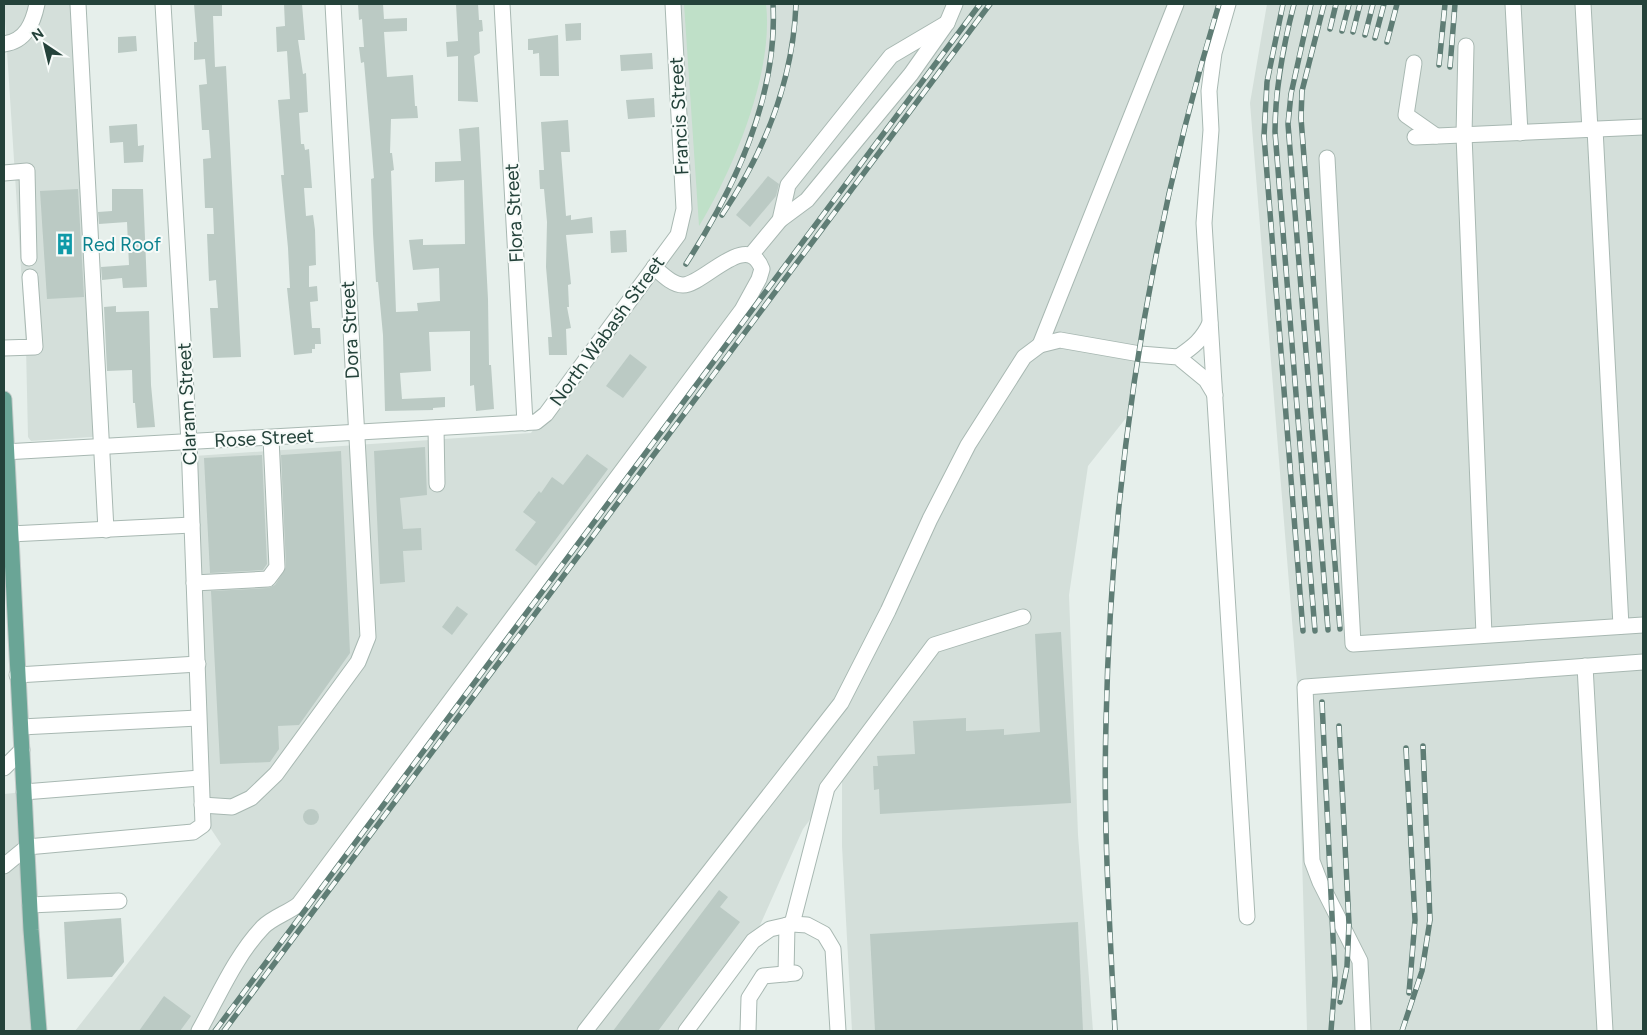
<svg xmlns="http://www.w3.org/2000/svg" width="1647" height="1035" font-family="Figtree,sans-serif">
<style>
.built{fill:#d4dfda}
.green{fill:#bfe0c8}
.building{fill:#bbcac4}
.lines{fill:none;stroke-linecap:round;stroke-linejoin:round}
.minor-casing{stroke:#a8b8b2;stroke-width:17}
.major-casing{stroke:#c2cac8;stroke-width:17}
.minor{stroke:#fff;stroke-width:15}
.major{stroke:#6aa596;stroke-width:15}
.rail-casing{stroke:#5f7d75;stroke-width:5.5}
.rail{stroke:#f7fbf9;stroke-width:4;stroke-dasharray:11;stroke-linecap:butt}
.labels{text-anchor:middle;dominant-baseline:central;stroke-width:4;stroke-linejoin:round;paint-order:stroke}
.street-label{font-size:19px;fill:#24423a;stroke:#f7fbf9}
.culture-label{font-size:19px;fill:#0d838f;stroke:#f7fbf9;text-anchor:start}
</style>
<rect width="100%" height="100%" fill="#e6efeb"/>
<g class="built">
<polygon points="4,4 81,4 106,436 31,441 28,437 26,347"/>
<polygon points="673,4 1219,4 1185,123 1160,230 1130,413 1088,466 1069,595 1078,835 1093,1031 852,1031 842,846 842,777 803,829 753,941 686,1031 75,1031 221,844 211,829 194,456 531,433 680,228"/>
<polygon points="1267,4 1643,4 1643,1031 1307,1031 1297,682 1250,103"/>
<polygon points="24,792 39,1031 4,1031 4,794"/>
</g>
<path class="green" d="M684,4H766C774,72 734,168 699,226Z"/>
<g class="building">
<polygon points="194,4 222,4 222,16 213,16 215,67 226,66 241,357 213,358 210,308 218,308 216,280 209,281 207,234 214,234 213,208 205,208 203,159 211,158 209,130 202,130 199,85 207,84 205,59 194,60 194,42 197,42"/>
<polygon points="284,4 302,4 305,40 298,40 303,74 306,73 308,112 299,113 301,144 304,144 305,150 309,149 312,188 304,188 306,216 313,215 315,230 316,265 309,266 309,287 317,286 318,301 310,302 312,328 320,328 321,344 315,344 315,349 312,349 312,353 294,355 287,288 290,288 288,248 281,175 284,175 278,100 290,99 287,51 277,52 276,27 285,26"/>
<polygon points="358,4 383,4 384,19 407,18 407,31 384,32 387,77 413,75 415,106 417,106 418,118 391,119 390,153 392,153 394,170 391,171 396,312 418,311 417,303 440,301 439,268 413,270 409,240 423,239 423,245 465,244 464,180 435,182 435,162 461,161 459,129 479,127 488,299 489,365 491,365 494,409 476,411 474,385 470,386 470,331 429,332 431,371 400,373 402,399 445,397 445,407 433,408 433,410 385,411 383,335 378,282 376,282 373,234 371,179 374,178 364,62 361,63 359,47 364,47 362,19 359,20"/>
<polygon points="456,4 478,4 479,20 482,20 483,31 479,32 480,53 474,56 478,102 458,101 458,56 447,57 446,42 458,41"/>
<polygon points="581,23 581,40 566,41 565,24"/>
<polygon points="558,35 559,76 540,76 539,53 533,54 533,50 528,50 528,39"/>
<polygon points="136,36 137,51 118,53 118,37"/>
<polygon points="652,53 653,69 621,71 620,55"/>
<polygon points="654,98 655,117 628,119 626,100"/>
<polygon points="568,120 570,152 561,152 566,216 571,215 571,220 592,217 593,233 566,235 571,284 568,285 569,307 567,307 571,328 566,329 567,355 549,355 548,337 552,337 546,267 547,222 544,189 540,189 539,170 544,170 541,122"/>
<polygon points="137,124 138,146 144,145 143,162 124,163 123,142 110,143 109,126"/>
<polygon points="768,176 779,184 776,196 750,227 736,215"/>
<polygon points="78,189 84,297 47,299 40,191"/>
<polygon points="112,189 143,189 147,287 123,288 122,278 102,280 101,267 129,265 127,222 99,224 98,212 112,211"/>
<polygon points="626,230 627,252 611,253 610,231"/>
<polygon points="116,306 116,312 149,311 151,385 155,427 137,428 135,403 133,403 132,370 107,371 104,307"/>
<polygon points="630,354 647,367 623,398 606,386"/>
<polygon points="425,447 427,495 400,498 403,529 421,528 422,550 403,551 405,582 380,584 374,451"/>
<polygon points="341,451 350,653 299,725 278,726 279,749 270,762 220,764 211,591 268,588 275,585 286,567 281,455"/>
<polygon points="587,454 608,469 536,566 515,550 536,522 523,512 539,491 541,493 552,477 563,485"/>
<polygon points="262,455 267,564 263,570 210,573 204,458"/>
<polygon points="457,606 468,614 452,635 442,627"/>
<polygon points="1061,632 1071,803 880,814 879,789 874,790 873,766 878,766 877,756 915,754 913,721 966,718 966,731 1004,729 1004,735 1040,732 1035,634"/>
<circle cx="311" cy="817" r="8"/>
<polygon points="719,890 728,897 720,907 740,922 658,1031 613,1031"/>
<polygon points="121,918 124,962 112,977 67,979 64,922"/>
<polygon points="1078,922 1083,1031 875,1031 870,934"/>
<polygon points="164,996 191,1016 180,1031 139,1031"/>
</g>
<g class="lines">
<g class="minor-casing">
<g id="minor">
<polyline points="78,4 106,530"/>
<polyline points="502,4 525,423"/>
<polyline points="1228,4 1214,53 1209,91 1211,130 1204,223 1247,917"/>
<polyline points="1513,4 1520,133"/>
<polyline points="1583,4 1590,130"/>
<path d="M4,44C26,41 33,23 37,4"/>
<polyline points="1466,46 1464,135 1484,635"/>
<polyline points="1414,63 1406,115 1436,136"/>
<polyline points="1595,129 1621,626"/>
<polyline points="1415,137 1643,127"/>
<polyline points="1327,158 1353,644 1643,625"/>
<polyline points="4,173 27,171 29,258"/>
<polyline points="780,220 807,200 911,74 947,23 955,4"/>
<polyline points="751,255 780,220 788,185 891,56 947,23"/>
<polyline points="1040,345 1176,4"/>
<polyline points="4,348 35,347 30,277"/>
<path d="M1178,357C1193,347 1203,339 1210,323"/>
<polyline points="436,428 437,484"/>
<polyline points="4,452 536,422 546,414 678,235 684,209 673,4"/>
<polyline points="10,534 192,525"/>
<polyline points="194,583 268,579 277,567 271,438"/>
<polyline points="1585,666 1605,1031"/>
<polyline points="17,675 198,664"/>
<polyline points="21,727 198,718"/>
<polyline points="4,768 22,750"/>
<polyline points="24,792 200,778"/>
<polyline points="202,805 232,807 251,798 276,774 358,662 368,637 333,4"/>
<polyline points="4,866 27,847 193,832 203,825 189,442 163,4"/>
<polyline points="30,905 119,901"/>
<polyline points="792,924 827,788 934,645 1023,617"/>
<polyline points="786,974 787,925"/>
<path d="M199,1031C218,997 236,955 263,927C273,917 288,913 299,904L742,310L759,279L762,269C747,229 704,285 683,285C672,285 662,274 654,267"/>
<polyline points="585,1031 841,703 888,611 930,519 968,445 1024,357 1040,345 1060,340 1140,354 1178,357 1206,380 1215,395"/>
<polyline points="686,1031 753,941 770,929 792,924 807,925 824,934 833,949 838,1031"/>
<polyline points="748,1031 749,998 763,976 795,973"/>
<polyline points="1363,1031 1360,961 1320,882 1312,861 1305,687 1643,662"/>
</g>
</g>
<g class="major-casing">
<polyline id="major" points="4,399 31,930 39,1031"/>
</g>
<use href="#minor" class="minor"/>
<use href="#major" class="major"/>
<g class="rail-casing">
<g id="rail">
<polyline points="1283,4 1267,82 1264,136 1303,631"/>
<path d="M1294,4C1283,47 1275,88 1275,132L1315,631"/>
<polyline points="1311,4 1291,94 1288,124 1328,630"/>
<polyline points="1324,4 1302,91 1301,118 1340,629"/>
<polyline points="1330,29 1336,4"/>
<polyline points="1342,31 1349,4"/>
<polyline points="1353,32 1360,4"/>
<polyline points="1365,35 1373,4"/>
<polyline points="1375,38 1384,4"/>
<polyline points="1387,42 1397,4"/>
<polyline points="1439,65 1445,4"/>
<polyline points="1450,67 1455,4"/>
<path d="M722,215C765,151 793,81 796,4"/>
<path d="M686,264C735,188 778,97 773,4"/>
<polyline points="1322,702 1335,980 1331,1031"/>
<polyline points="1339,726 1349,924 1347,966 1340,1002"/>
<polyline points="1406,748 1415,920 1409,993"/>
<polyline points="215,1031 980,4"/>
<polyline points="224,1031 990,4"/>
<path d="M1115,1031C1110,929 1103,826 1106,723C1111,480 1148,237 1219,4"/>
<polyline points="1402,1031 1422,971 1430,920 1423,746"/>
</g>
</g>
<use href="#rail" class="rail"/>
</g>
<defs>
<g id="building-bare" transform="scale(1.725)"><path d="M-4-6H4V6H1V3H-1V6H-4ZM-2.5-4.3h1.7v1.8h-1.7ZM.8-4.3h1.7v1.8H.8ZM-2.5-1h1.7V.8h-1.7ZM.8-1h1.7V.8H.8Z" fill="#0f9aa8" stroke="#f7fbf9" stroke-width="2.5" paint-order="stroke"/></g>
</defs>
<g fill-rule="evenodd">
<use href="#building-bare" x="65" y="244"/>
</g>
<g class="labels">
<g class="street-label">
<text transform="translate(679 116) rotate(-93)">Francis Street</text>
<text transform="translate(514 213) rotate(-93)">Flora Street</text>
<text transform="translate(350 330) rotate(-93)">Dora Street</text>
<text transform="translate(607 331) rotate(-54)">North Wabash Street</text>
<text transform="translate(187 404) rotate(-93)">Clarann Street</text>
<text transform="translate(264 438) rotate(-3)">Rose Street</text>
</g>
<g class="culture-label">
<text x="82" y="244">Red Roof</text>
</g>
</g>
<rect width="1647" height="1035" fill="none" stroke="#24423a" stroke-width="10"/>
<g transform="translate(45 45) rotate(325)" stroke="#f7fbf9" stroke-width="4" paint-order="stroke">
<path d="M0-4L9 19L0 12L-9 19Z" fill="#24423a"/>
<text y="-8" font-size="14" font-weight="bold" text-anchor="middle" fill="#24423a">N</text>
</g>
</svg>
